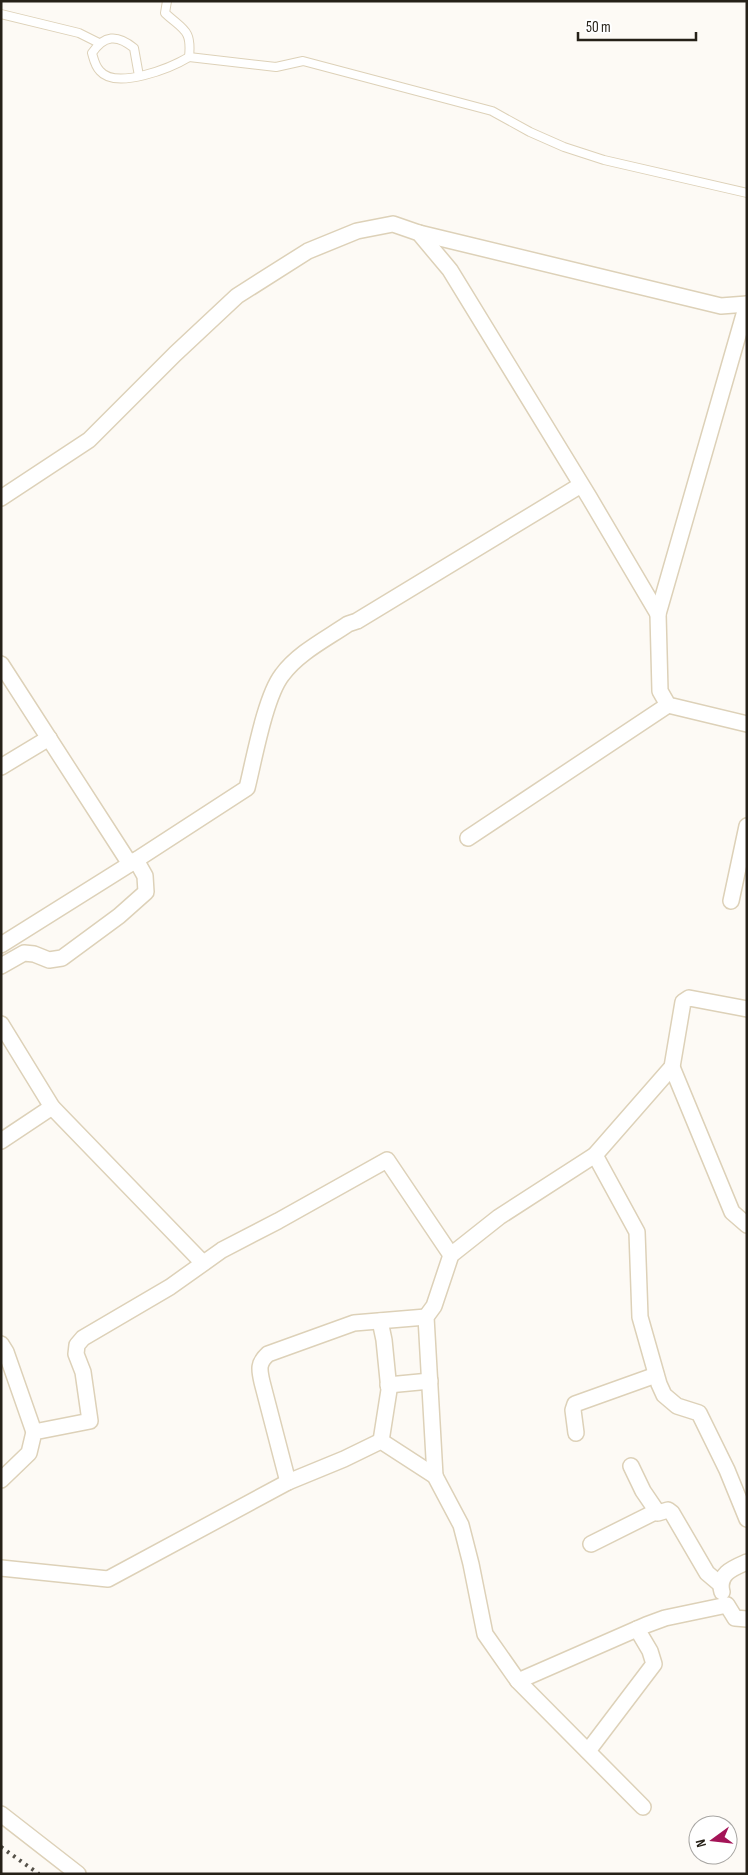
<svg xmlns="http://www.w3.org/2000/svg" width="748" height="1875" font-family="'Sofia Sans Condensed',sans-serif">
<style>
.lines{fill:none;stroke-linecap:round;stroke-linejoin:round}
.lane-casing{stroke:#ddd1b8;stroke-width:10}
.street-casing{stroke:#ddd1b8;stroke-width:18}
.lane{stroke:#fff;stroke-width:8}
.street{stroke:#fff;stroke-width:15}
.rail{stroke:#56524a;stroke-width:4;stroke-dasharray:2.5 5;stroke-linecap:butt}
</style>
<rect width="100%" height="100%" fill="#fdfaf5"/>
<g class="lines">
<g class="lane-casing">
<g id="lane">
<polyline points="1,14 79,33 99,43"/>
<polyline points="189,57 276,67 303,61 492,111 530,132 564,147 604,160 747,193"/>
<path d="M139,76L134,48C117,34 104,35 92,53C94,60 95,66 100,71C116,90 171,68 189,57C192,29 183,30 165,13L167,1"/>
</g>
</g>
<g class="street-casing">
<g id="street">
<polyline points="419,233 721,306 747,304"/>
<polyline points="747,304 658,614 660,691 668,705 747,724"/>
<polyline points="1,498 89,440 175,354 237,296 308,251 357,231 393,224 419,233 450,270 589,497 658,614"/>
<polyline points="1,664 130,864"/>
<polyline points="1,767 49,738"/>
<polyline points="468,838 668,705"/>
<polyline points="731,901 747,826"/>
<path d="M1,945L130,864L247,788C254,760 265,697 282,675C298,653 326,639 348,624L357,621L581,485"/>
<polyline points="1,966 24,953 34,954 49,960 62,958 119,916 146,892 145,876 136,860"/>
<polyline points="1,1024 52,1107 203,1263"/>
<polyline points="672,1067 732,1212 747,1225"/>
<polyline points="1,1141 52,1107"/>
<polyline points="595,1155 637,1232 640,1317 659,1384 664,1395 677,1406 699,1413 727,1470 747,1519"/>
<polyline points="380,1321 384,1340 389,1390 381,1441"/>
<polyline points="1,1344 6,1352 34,1432"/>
<polyline points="388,1385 430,1381"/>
<polyline points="576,1433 573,1410 575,1404 656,1375"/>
<polyline points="631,1466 643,1491 658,1513 668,1510 672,1513 707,1573 720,1584"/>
<polyline points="435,1476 426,1317 434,1306 451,1255 499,1217 595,1155 672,1067 683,1002 689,998 747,1009"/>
<polyline points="1,1480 29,1453 34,1432 90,1421 83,1372 76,1354 77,1345 83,1338 170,1287 222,1250 278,1221 387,1160 451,1255"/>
<path d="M288,1482L262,1382C259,1369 258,1363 268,1354L354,1323L426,1317"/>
<polyline points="591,1544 657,1511"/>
<polyline points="1,1568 108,1579 288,1482 344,1459 381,1441 435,1476 461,1525 471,1564 485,1634 518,1681 643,1807"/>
<path d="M722,1592C717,1574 733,1568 747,1562"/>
<polyline points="518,1681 646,1625 665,1618 727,1605 735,1618 747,1619"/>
<polyline points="588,1751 654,1664 650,1651 637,1629"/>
<polyline points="1,1814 78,1874"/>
</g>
</g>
<use href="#lane" class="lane"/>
<use href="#street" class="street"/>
<polyline class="rail" points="1,1847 39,1874"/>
</g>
<rect width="748" height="1875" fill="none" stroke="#262118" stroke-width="5"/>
<g transform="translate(713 1840) rotate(255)"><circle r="24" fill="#ffffff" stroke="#a8a6a3"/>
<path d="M0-4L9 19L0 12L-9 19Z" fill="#a41457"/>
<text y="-8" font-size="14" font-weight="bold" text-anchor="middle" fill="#262118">N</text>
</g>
<path d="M578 32v8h118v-8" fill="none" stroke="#262118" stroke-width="2.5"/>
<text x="586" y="32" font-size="15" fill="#262118" stroke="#ffffff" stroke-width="4" paint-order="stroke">50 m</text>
</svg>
